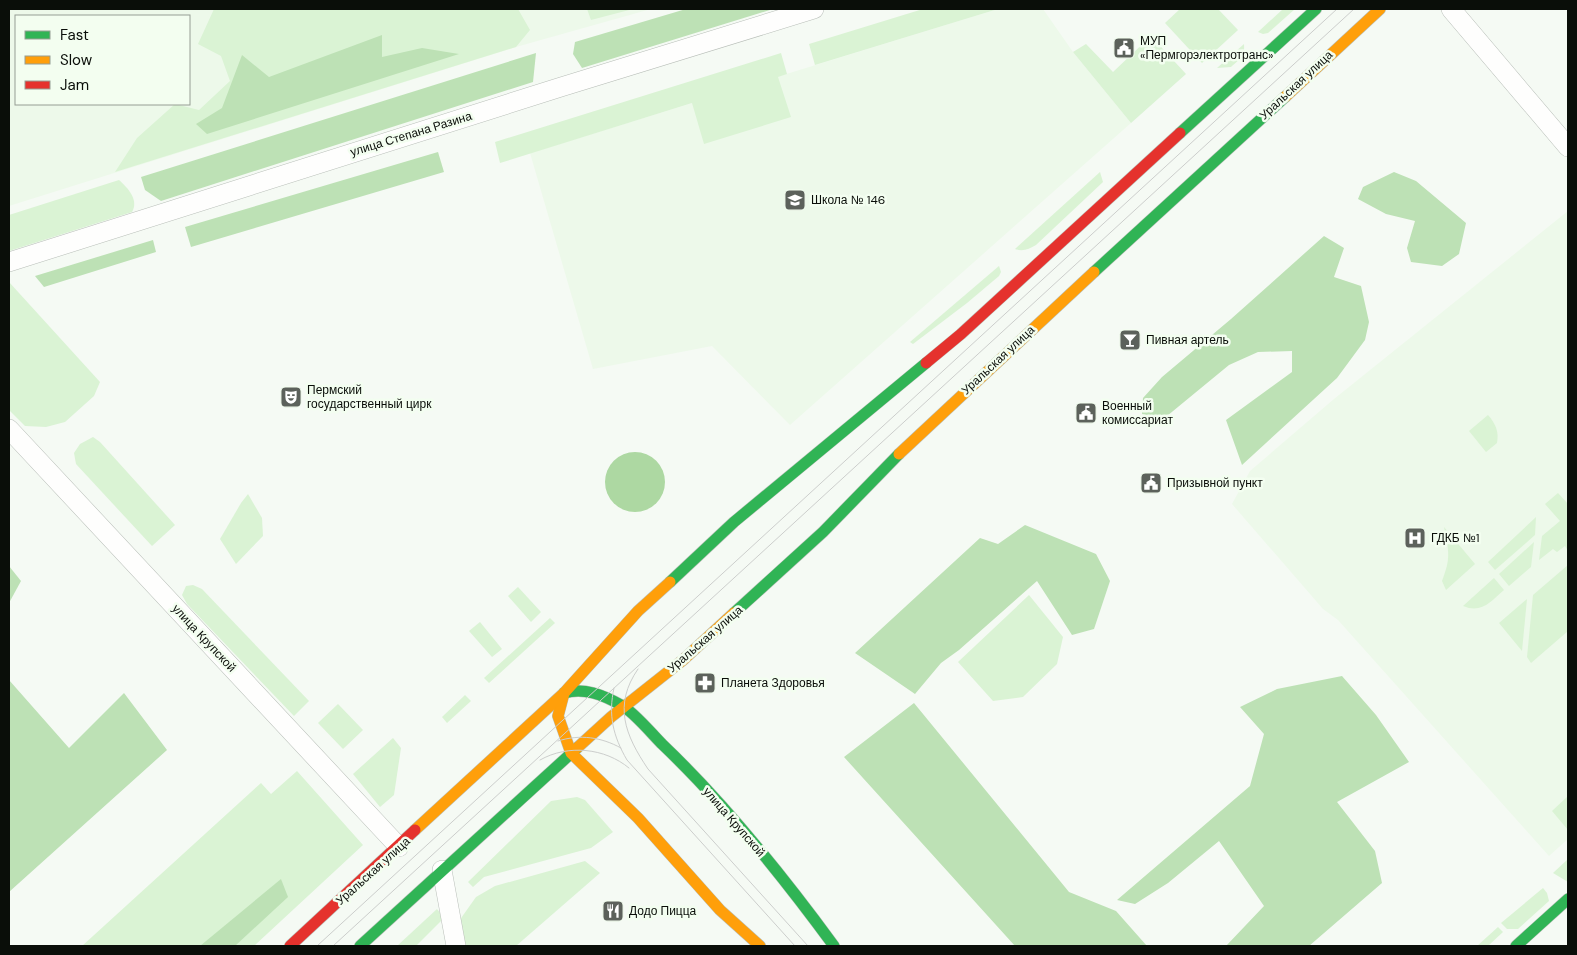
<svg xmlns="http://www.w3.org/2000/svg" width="1577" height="955" font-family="'DM Sans',sans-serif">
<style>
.built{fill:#edf9ea;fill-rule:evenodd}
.green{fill:#daf3d4}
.forest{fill:#bde1b5}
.water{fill:#add8a2}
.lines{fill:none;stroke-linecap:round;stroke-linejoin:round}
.street-casing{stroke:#b8beb8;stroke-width:20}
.fast-casing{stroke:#b8beb8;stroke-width:12}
.slow-casing{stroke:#b8beb8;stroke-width:12}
.jam-casing{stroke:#b8beb8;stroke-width:12}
.street{stroke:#fefefd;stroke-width:19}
.fast{stroke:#30b455;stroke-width:11}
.slow{stroke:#ff9f0a;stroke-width:11}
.jam{stroke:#e5322d;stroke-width:11}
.tram{stroke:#cccecc;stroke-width:1}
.labels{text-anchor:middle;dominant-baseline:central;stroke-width:5;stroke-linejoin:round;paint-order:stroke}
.poi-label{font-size:12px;fill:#0a0e09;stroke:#f3fef0;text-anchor:start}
.street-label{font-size:12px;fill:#0a0e09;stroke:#f3fef0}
</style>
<rect width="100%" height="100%" fill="#f5faf4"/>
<g class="built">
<path d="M9,9H651L516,47L9,206ZM16,16H189V104H16Z"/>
<polygon points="998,9 1043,9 1073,52 1131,123 790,425 712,346 593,369 530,153"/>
<polygon points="1568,211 1568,839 1549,856 1338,620 1323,609 1232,504 1250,471 1334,399"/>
</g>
<g class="green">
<polygon points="214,9 518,9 530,30 516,47 115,172 137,138 175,104 199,110 230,81 221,56 198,44"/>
<polygon points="587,9 633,9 591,20"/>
<polygon points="923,9 998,9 815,65 809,44"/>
<polygon points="1180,9 1218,9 1238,30 1202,63 1165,23"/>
<polygon points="1283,9 1295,9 1268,33 1263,34 1258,32"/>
<polygon points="1151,36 1186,74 1131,123 1073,52 1086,44 1113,72"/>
<path d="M1244,44C1245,57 1240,59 1231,67L1217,68Z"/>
<polygon points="781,53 787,74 778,77 791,117 704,144 692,103 500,163 495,142"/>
<path d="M1100,172L1103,182L1036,245C1029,249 1023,252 1015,249Z"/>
<path d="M119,180C128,188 139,200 132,212L9,251V215Z"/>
<polygon points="999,266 1001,272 999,276 967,303 913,344 910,342"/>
<polygon points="9,282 100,382 94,396 65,422 46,427 25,426 9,410"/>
<path d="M1488,415C1496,424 1499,432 1497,443L1486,452L1469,431Z"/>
<polygon points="93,437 100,442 175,525 152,546 76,464 74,453 80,444"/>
<polygon points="1558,493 1568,504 1568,551 1565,546 1557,552 1553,549 1539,560 1542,536 1560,521 1545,504"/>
<polygon points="248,494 262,518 263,536 236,564 220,539 241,503"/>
<polygon points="1536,517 1535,535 1495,570 1488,562"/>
<path d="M1444,527L1475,564L1446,590L1442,581C1451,558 1449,552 1444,527Z"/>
<polygon points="1534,542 1531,567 1509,586 1499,574"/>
<polygon points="1568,565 1568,631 1531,663 1527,657 1533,595"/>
<path d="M1494,578L1504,590C1491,601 1482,614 1463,606Z"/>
<polygon points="193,585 202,589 309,701 294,716 187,604 182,595 186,586"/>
<polygon points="518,587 541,612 531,622 508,596"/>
<polygon points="1029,595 1063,637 1057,664 1023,697 993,701 958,662"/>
<polygon points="1527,599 1522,651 1499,623"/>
<polygon points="550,618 555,623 489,683 484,678"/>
<polygon points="480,622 502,649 492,657 469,631"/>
<polygon points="465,695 471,701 447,723 442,717"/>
<polygon points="338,704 363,730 343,749 318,723"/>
<polygon points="393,738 401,748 394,795 380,807 353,774"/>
<polygon points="297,771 363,845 254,946 82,946 261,783 271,794"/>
<polygon points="1568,796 1568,830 1552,811"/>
<polygon points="577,797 585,800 613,832 591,848 484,877 473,887 468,882 551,801"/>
<polygon points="1568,859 1568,882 1553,873"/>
<polygon points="585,861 600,873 516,946 462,946 459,921 476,897 495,886"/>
<polygon points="1543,888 1547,893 1549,901 1518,929 1507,929 1501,923"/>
<polygon points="437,909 444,918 416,946 397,946"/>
<polygon points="1498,927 1503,932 1488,946 1477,946"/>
</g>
<g class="forest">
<polygon points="686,9 773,9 582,68 573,54 575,42"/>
<polygon points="382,35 382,57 422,48 459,54 207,134 196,124 222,108 242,55 269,77"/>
<polygon points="536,53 533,82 161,201 145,190 141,177"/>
<polygon points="438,152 444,172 191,247 185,227"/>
<polygon points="1394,172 1416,181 1466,223 1459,254 1442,266 1411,262 1407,248 1415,221 1386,214 1358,199 1363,187"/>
<polygon points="1324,236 1344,248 1334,277 1361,286 1369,322 1365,340 1337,378 1242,465 1226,420 1292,372 1292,351 1258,352 1229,365 1167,416 1157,418 1142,414 1143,398 1162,377 1231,319"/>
<polygon points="153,240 156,252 44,287 35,276"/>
<polygon points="1025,525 1096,554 1110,581 1094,629 1072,635 1037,581 959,650 941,663 915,694 855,653 980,538 998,544"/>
<polygon points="9,566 21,581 9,603"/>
<polygon points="1342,676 1376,715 1409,762 1337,802 1375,851 1382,883 1309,946 1226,946 1264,906 1219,841 1168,883 1135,904 1117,900 1250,786 1264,734 1240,707 1277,689"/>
<polygon points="9,680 69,748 124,693 167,750 9,892"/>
<polygon points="914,703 1069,892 1116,911 1147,946 1015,946 844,757"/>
<polygon points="281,879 288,897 235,946 200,946"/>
</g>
<circle class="water" cx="635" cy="482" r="30"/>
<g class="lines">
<g class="street-casing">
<g id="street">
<polyline points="1451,9 1568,147"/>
<polyline points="9,262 561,87 814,9"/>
<polyline points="9,429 399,847"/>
<polyline points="442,870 456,946"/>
</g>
</g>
<g class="fast-casing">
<g id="fast">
<polyline points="1180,133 1316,9"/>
<polyline points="1094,272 1285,97"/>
<polyline points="670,582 734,522 926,363"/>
<polyline points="734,613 823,532 899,454"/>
<path d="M564,693C584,687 603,695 621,705C634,712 651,733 662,744C726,805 782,875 834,946"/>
<polyline points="360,946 577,748"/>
<polyline points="1516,946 1568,899"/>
</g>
</g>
<g class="slow-casing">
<g id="slow">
<polyline points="1285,97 1380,9"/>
<polyline points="899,454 1094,272"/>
<polyline points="564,693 558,716 571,753 638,818 720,910 760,946"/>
<polyline points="577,748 611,717 683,660 734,613"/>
<polyline points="415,830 564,693 638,611 670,582"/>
</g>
</g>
<g class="jam-casing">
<g id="jam">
<polyline points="926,363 961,334 1180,133"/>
<polyline points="290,946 415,830"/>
</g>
</g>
<use href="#street" class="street"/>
<use href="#fast" class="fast"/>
<use href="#slow" class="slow"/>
<use href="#jam" class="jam"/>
<g class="tram">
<path d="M638,669C613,705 625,735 648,769L808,946"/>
<path d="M614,688C608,715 613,736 627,760L795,946"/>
<path d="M558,741C580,734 601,737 621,748"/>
<path d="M540,760C568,744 605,748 629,768"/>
<polyline points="317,946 1337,9"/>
<polyline points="333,946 1354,9"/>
</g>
</g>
<defs>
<g id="civic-square" transform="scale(1.125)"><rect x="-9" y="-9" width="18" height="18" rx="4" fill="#5c615b" stroke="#f3fef0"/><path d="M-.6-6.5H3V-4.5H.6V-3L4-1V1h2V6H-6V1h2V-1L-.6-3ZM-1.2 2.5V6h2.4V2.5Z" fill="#fff"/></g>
<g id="school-square" transform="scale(1.125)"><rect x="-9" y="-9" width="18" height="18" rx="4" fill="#5c615b" stroke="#f3fef0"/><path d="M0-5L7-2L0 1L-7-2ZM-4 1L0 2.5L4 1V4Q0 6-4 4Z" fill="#fff"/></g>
<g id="bar-square" transform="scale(1.125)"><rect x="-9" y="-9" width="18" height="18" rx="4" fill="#5c615b" stroke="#f3fef0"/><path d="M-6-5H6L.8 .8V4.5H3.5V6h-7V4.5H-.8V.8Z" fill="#fff"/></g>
<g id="theatre-square" transform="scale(1.125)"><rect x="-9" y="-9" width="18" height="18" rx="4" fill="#5c615b" stroke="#f3fef0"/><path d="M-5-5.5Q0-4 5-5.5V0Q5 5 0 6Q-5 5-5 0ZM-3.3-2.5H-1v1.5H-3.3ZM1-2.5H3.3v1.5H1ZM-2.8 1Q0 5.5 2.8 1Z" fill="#fff"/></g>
<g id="hospital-square" transform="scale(1.125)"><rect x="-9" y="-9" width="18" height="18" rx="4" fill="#5c615b" stroke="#f3fef0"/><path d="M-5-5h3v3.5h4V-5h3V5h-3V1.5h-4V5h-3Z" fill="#fff"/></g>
<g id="pharmacy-square" transform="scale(1.125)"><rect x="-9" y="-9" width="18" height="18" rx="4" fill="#5c615b" stroke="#f3fef0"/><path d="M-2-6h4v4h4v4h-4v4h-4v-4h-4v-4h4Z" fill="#fff"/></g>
<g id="restaurant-square" transform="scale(1.125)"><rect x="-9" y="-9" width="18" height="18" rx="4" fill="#5c615b" stroke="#f3fef0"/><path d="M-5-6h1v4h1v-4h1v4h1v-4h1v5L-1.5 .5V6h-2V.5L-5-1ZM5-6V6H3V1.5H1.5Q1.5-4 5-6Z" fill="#fff"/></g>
</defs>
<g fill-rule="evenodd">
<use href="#civic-square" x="1124" y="48"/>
<use href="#school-square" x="795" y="200"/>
<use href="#bar-square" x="1130" y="340"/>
<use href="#theatre-square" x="291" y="397"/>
<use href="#civic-square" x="1086" y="413"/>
<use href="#civic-square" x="1151" y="483"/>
<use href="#hospital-square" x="1415" y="538"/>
<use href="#pharmacy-square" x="705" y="683"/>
<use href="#restaurant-square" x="613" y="911"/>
</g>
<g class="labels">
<g class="poi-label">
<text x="1140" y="41">МУП<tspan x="1140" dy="14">«Пермгорэлектротранс»</tspan></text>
<text x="811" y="200">Школа № 146</text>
<text x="1146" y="340">Пивная артель</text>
<text x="307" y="390">Пермский<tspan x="307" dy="14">государственный цирк</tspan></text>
<text x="1102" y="406">Военный<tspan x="1102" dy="14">комиссариат</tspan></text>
<text x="1167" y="483">Призывной пункт</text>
<text x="1431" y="538">ГДКБ №1</text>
<text x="721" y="683">Планета Здоровья</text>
<text x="629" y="911">Додо Пицца</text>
</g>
<g class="street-label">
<text transform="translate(1296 85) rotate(-43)">Уральская улица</text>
<text transform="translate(411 134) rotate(-17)">улица Степана Разина</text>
<text transform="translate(998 360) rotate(-43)">Уральская улица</text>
<text transform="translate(204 638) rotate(47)">улица Крупской</text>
<text transform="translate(705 639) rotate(-41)">Уральская улица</text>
<text transform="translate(734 822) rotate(49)">улица Крупской</text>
<text transform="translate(373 871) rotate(-42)">Уральская улица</text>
</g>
</g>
<rect width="1577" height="955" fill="none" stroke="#0a0e09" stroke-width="20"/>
<rect x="15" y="15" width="175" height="90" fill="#f3fef0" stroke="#969e94"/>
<rect x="25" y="31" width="25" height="8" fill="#30b455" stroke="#969e94"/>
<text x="60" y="40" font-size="15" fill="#0a0e09">Fast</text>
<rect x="25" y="56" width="25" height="8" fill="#ff9f0a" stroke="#969e94"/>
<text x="60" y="65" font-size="15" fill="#0a0e09">Slow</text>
<rect x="25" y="81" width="25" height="8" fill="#e5322d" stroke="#969e94"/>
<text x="60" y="90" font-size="15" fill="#0a0e09">Jam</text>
</svg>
